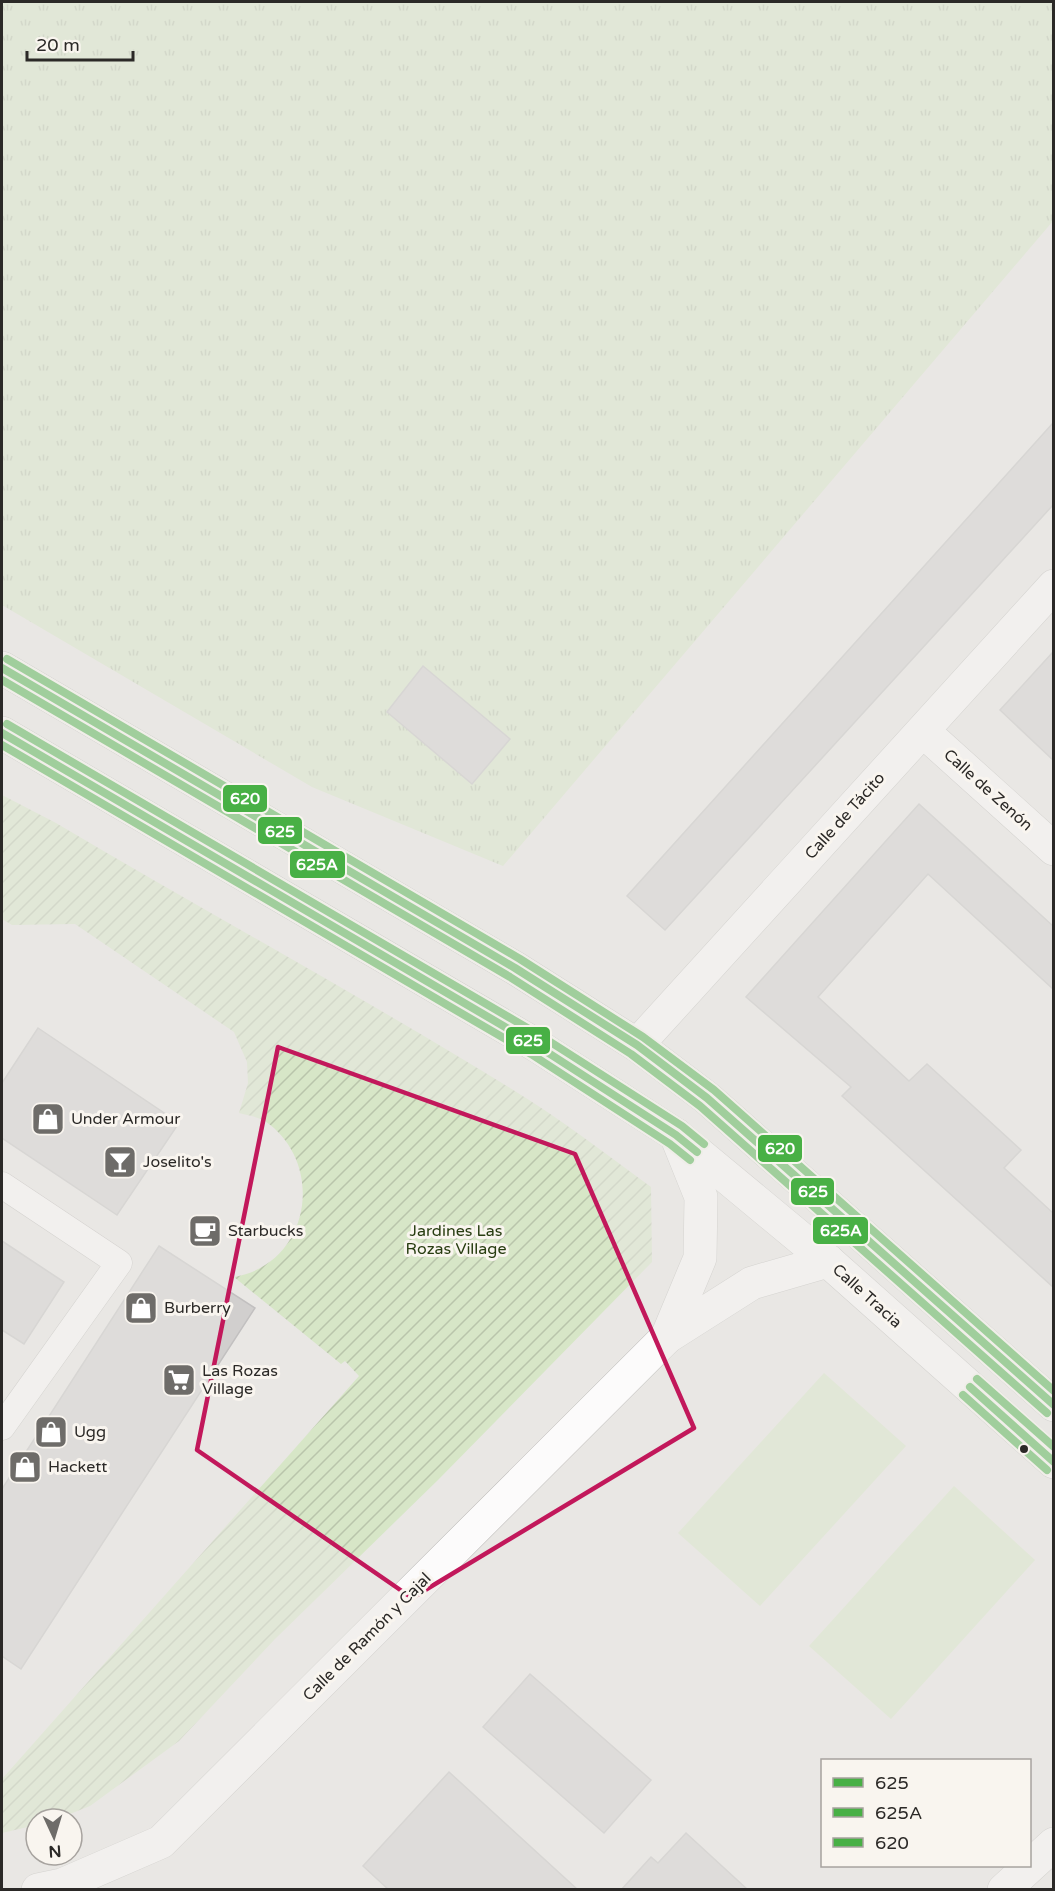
<svg xmlns="http://www.w3.org/2000/svg" width="1055" height="1891" font-family="'Varela Round',sans-serif">
<style>
.grass{fill:url(#grass-tufts)}
.garden{fill:url(#garden-furrows)}
.pitch{fill:#d7e6c7}
.building{fill:#d1cfce;stroke:#c2c0c0;stroke-width:1.5}
.lines{fill:none;stroke-linecap:round;stroke-linejoin:round}
.pedestrian-casing{stroke:#bcbab8;stroke-width:27}
.minor-casing{stroke:#bcbab8;stroke-width:34}
.tertiary-casing{stroke:#bcbab8;stroke-width:34}
.pedestrian{stroke:#fcfbfb;stroke-width:26}
.minor{stroke:#fcfbfb;stroke-width:33}
.tertiary{stroke:#fcfbfb;stroke-width:33}
.bus-1-casing{stroke:#f9f5ef;stroke-width:12}
.bus-2-casing{stroke:#f9f5ef;stroke-width:12}
.bus-3-casing{stroke:#f9f5ef;stroke-width:12}
.bus-1{stroke:#48b045;stroke-width:8}
.bus-2{stroke:#48b045;stroke-width:8}
.bus-3{stroke:#48b045;stroke-width:8}
.marked{fill:none;stroke:#c2185b;stroke-width:4.5;stroke-linejoin:round}
.bus-dot{fill:#2b2927;stroke:#f9f5ef;stroke-width:2}
.labels{text-anchor:middle;dominant-baseline:central;stroke-width:6;stroke-linejoin:round;paint-order:stroke}
.street-label{font-size:16px;fill:#2b2927;stroke:#f9f5ef}
.poi-label{font-size:16px;fill:#2b2927;stroke:#f9f5ef;text-anchor:start}
.park-label{font-size:16px;fill:#283d11;stroke:#f9f5ef}
.line-badge{stroke:#f9f5ef;stroke-width:2}
.badge-label{font-size:16px;text-anchor:middle;font-weight:bold;fill:#fff}
</style>
<defs>
<pattern id="grass-tufts" width="24" height="20" patternUnits="userSpaceOnUse" patternTransform="scale(1.5)"><rect width="24" height="20" fill="#d7e6c7"/><path d="M3 7l-1-3M5 7V3M7 7l1-3M15 17l-1-3M17 17v-4M19 17l1-3" fill="none" stroke="#b9c5ab"/></pattern>
<pattern id="garden-furrows" width="10" height="10" patternUnits="userSpaceOnUse" patternTransform="scale(1.5)"><rect width="10" height="10" fill="#d7e6c7"/><path d="M-1 1l2-2M0 10L10 0M9 11l2-2" fill="none" stroke="#b9c5ab"/></pattern>
</defs>
<rect width="100%" height="100%" fill="#e9e7e4"/>
<polygon class="grass" points="2,2 1053,2 1053,221 503,866 312,787 2,605"/>
<path class="garden" d="M2,795L56,823C206,912 361,996 510,1088C559,1118 605,1153 651,1187L652,1262L438,1480L275,1639L179,1741L90,1806L57,1819H36V1825L2,1833V1779L359,1376L345,1361L341,1364L234,1277C310,1264 327,1164 265,1121C258,1117 247,1115 239,1113L248,1083L247,1062L234,1032L75,924L12,925L2,919Z"/>
<g class="pitch">
<polygon points="824,1373 906,1446 760,1606 678,1533"/>
<polygon points="954,1486 1035,1560 891,1719 809,1646"/>
</g>
<g class="building">
<polygon points="1053,423 1053,505 665,930 627,896"/>
<polygon points="1053,652 1053,760 1000,710"/>
<polygon points="423,666 510,739 472,784 387,712"/>
<polygon points="919,804 1053,926 1053,989 928,874 818,997 909,1081 927,1064 1021,1150 1004,1168 1053,1213 1053,1287 842,1096 851,1087 746,997"/>
<polygon points="38,1028 179,1123 117,1215 2,1138 2,1083"/>
<polygon points="2,1241 64,1282 24,1344 2,1330"/>
<polygon points="159,1246 255,1308 21,1669 2,1656 2,1489"/>
<polygon points="530,1674 651,1780 604,1833 483,1727"/>
<polygon points="449,1772 578,1890 389,1890 363,1866"/>
<polygon points="686,1833 748,1890 621,1890 651,1857 658,1863"/>
</g>
<g class="lines">
<g class="pedestrian-casing">
<polyline id="pedestrian" points="2,1185 119,1263 2,1427"/>
</g>
<g class="minor-casing">
<g id="minor">
<polyline points="923,731 1054,849"/>
<polyline points="637,1045 1054,586"/>
<polyline points="667,1337 700,1258 701,1197 676,1135"/>
<polyline points="38,1890 62,1885 161,1842 667,1337 752,1283 828,1261"/>
<polyline points="1004,1890 1054,1844"/>
</g>
</g>
<g class="tertiary-casing">
<g id="tertiary">
<polyline points="2,668 515,968 637,1045 707,1098 1054,1405"/>
<polyline points="2,733 536,1045 676,1135 828,1261 1054,1462"/>
</g>
</g>
<use href="#pedestrian" class="pedestrian"/>
<use href="#minor" class="minor"/>
<use href="#tertiary" class="tertiary"/>
<g class="bus-1-casing">
<g id="bus-1">
<polyline points="2,668 515,968 637,1045 707,1098 1054,1405"/>
<polyline points="2,733 536,1045 676,1135 697,1152"/>
<polyline points="970,1387 1054,1462"/>
</g>
</g>
<g class="bus-2-casing">
<g id="bus-2">
<polyline points="2,680 510,977 631,1054 700,1106 1047,1413"/>
<polyline points="2,745 531,1054 670,1144 690,1160"/>
<polyline points="963,1395 1047,1470"/>
</g>
</g>
<g class="bus-3-casing">
<g id="bus-3">
<polyline points="7,659 520,959 643,1037 714,1090 1054,1391"/>
<polyline points="7,724 541,1036 682,1126 704,1144"/>
<polyline points="977,1379 1054,1447"/>
</g>
</g>
<use href="#bus-1" class="bus-1"/>
<use href="#bus-2" class="bus-2"/>
<use href="#bus-3" class="bus-3"/>
</g>
<path d="M0 0H1055V1891H0ZM278,1047L575,1154L694,1428L412,1598L197,1450Z" fill="#e9e7e4" fill-opacity=".55" fill-rule="evenodd"/>
<path class="marked" d="M278,1047L575,1154L694,1428L412,1598L197,1450Z"/>
<defs>
<g id="shop-square" transform="scale(1.725)"><rect x="-9" y="-9" width="18" height="18" rx="4" fill="#6e6c69" stroke="#f9f5ef"/><path d="M-5-2.5h2.3a2.7 3.5 0 0 1 5.4 0H5L5.5 6h-11ZM-1.5-2.5h3a1.5 2.3 0 0 0-3 0Z" fill="#fff"/></g>
<g id="bar-square" transform="scale(1.725)"><rect x="-9" y="-9" width="18" height="18" rx="4" fill="#6e6c69" stroke="#f9f5ef"/><path d="M-6-5H6L.8 .8V4.5H3.5V6h-7V4.5H-.8V.8Z" fill="#fff"/></g>
<g id="cafe-square" transform="scale(1.725)"><rect x="-9" y="-9" width="18" height="18" rx="4" fill="#6e6c69" stroke="#f9f5ef"/><path d="M-5.5-4.5H6V0H3Q3 3.5 0 3.5H-2.5Q-5.5 3.5-5.5 0ZM3-3.2v2h1.7v-2ZM-6 4.5H4V6H-6Z" fill="#fff"/></g>
<g id="supermarket-square" transform="scale(1.725)"><rect x="-9" y="-9" width="18" height="18" rx="4" fill="#6e6c69" stroke="#f9f5ef"/><path d="M-6-5.5h2.5l.6 2H6L4.5 2H-2.5L-4.4-4H-6ZM-1.5 3.2a1.3 1.3 0 1 0 .1 0ZM3 3.2a1.3 1.3 0 1 0 .1 0Z" fill="#fff"/></g>
</defs>
<g fill-rule="evenodd">
<use href="#shop-square" x="48" y="1119"/>
<use href="#bar-square" x="120" y="1162"/>
<use href="#cafe-square" x="205" y="1231"/>
<use href="#shop-square" x="141" y="1308"/>
<use href="#supermarket-square" x="179" y="1380"/>
<use href="#shop-square" x="51" y="1432"/>
<use href="#shop-square" x="25" y="1467"/>
</g>
<circle class="bus-dot" cx="1024" cy="1449" r="5"/>
<g class="labels">
<g class="street-label">
<text transform="translate(988 790) rotate(42)">Calle de Zenón</text>
<text transform="translate(845 816) rotate(-48)">Calle de Tácito</text>
<text transform="translate(867 1296) rotate(42)">Calle Tracia</text>
<text transform="translate(367 1637) rotate(-45)">Calle de Ramón y Cajal</text>
</g>
<g class="poi-label">
<text x="71" y="1119">Under Armour</text>
<text x="143" y="1162">Joselito's</text>
<text x="228" y="1231">Starbucks</text>
<text x="164" y="1308">Burberry</text>
<text x="202" y="1371">Las Rozas<tspan x="202" dy="18">Village</tspan></text>
<text x="74" y="1432">Ugg</text>
<text x="48" y="1467">Hackett</text>
</g>
<g class="park-label">
<text x="456" y="1231">Jardines Las<tspan x="456" dy="18">Rozas Village</tspan></text>
</g>
</g>
<g class="line-badge">
<rect x="222" y="784" width="46" height="29" rx="6" fill="#48b045"/>
<rect x="257" y="816" width="46" height="29" rx="6" fill="#48b045"/>
<rect x="289" y="850" width="57" height="29" rx="6" fill="#48b045"/>
<rect x="505" y="1026" width="46" height="29" rx="6" fill="#48b045"/>
<rect x="757" y="1134" width="46" height="29" rx="6" fill="#48b045"/>
<rect x="790" y="1177" width="45" height="29" rx="6" fill="#48b045"/>
<rect x="812" y="1216" width="57" height="29" rx="6" fill="#48b045"/>
</g>
<g class="badge-label">
<text x="245" y="804">620</text>
<text x="280" y="837">625</text>
<text x="317" y="870">625A</text>
<text x="528" y="1046">625</text>
<text x="780" y="1154">620</text>
<text x="813" y="1197">625</text>
<text x="841" y="1236">625A</text>
</g>
<rect width="1055" height="1891" fill="none" stroke="#2b2927" stroke-width="6"/>
<rect x="821" y="1759" width="210" height="108" fill="#f9f5ef" stroke="#a7a39f" stroke-width="1.5"/>
<rect x="833" y="1778" width="30" height="9" fill="#48b045" stroke="#a7a39f" stroke-width="1.5"/>
<text x="875" y="1789" font-size="18" fill="#2b2927">625</text>
<rect x="833" y="1808" width="30" height="9" fill="#48b045" stroke="#a7a39f" stroke-width="1.5"/>
<text x="875" y="1819" font-size="18" fill="#2b2927">625A</text>
<rect x="833" y="1838" width="30" height="9" fill="#48b045" stroke="#a7a39f" stroke-width="1.5"/>
<text x="875" y="1849" font-size="18" fill="#2b2927">620</text>
<g transform="translate(54 1837) rotate(176)"><circle r="28" fill="#f9f5ef" stroke="#a7a39f" stroke-width="1.5"/>
<path d="M0-4.5L10 22L0 15L-10 22Z" fill="#6e6c69"/>
<text y="-9" font-size="16" font-weight="bold" text-anchor="middle" fill="#2b2927">N</text>
</g>
<path d="M27 51v9h106v-9" fill="none" stroke="#2b2927" stroke-width="3"/>
<text x="36" y="51" font-size="18" fill="#2b2927" stroke="#f9f5ef" stroke-width="4.5" paint-order="stroke">20 m</text>
</svg>
